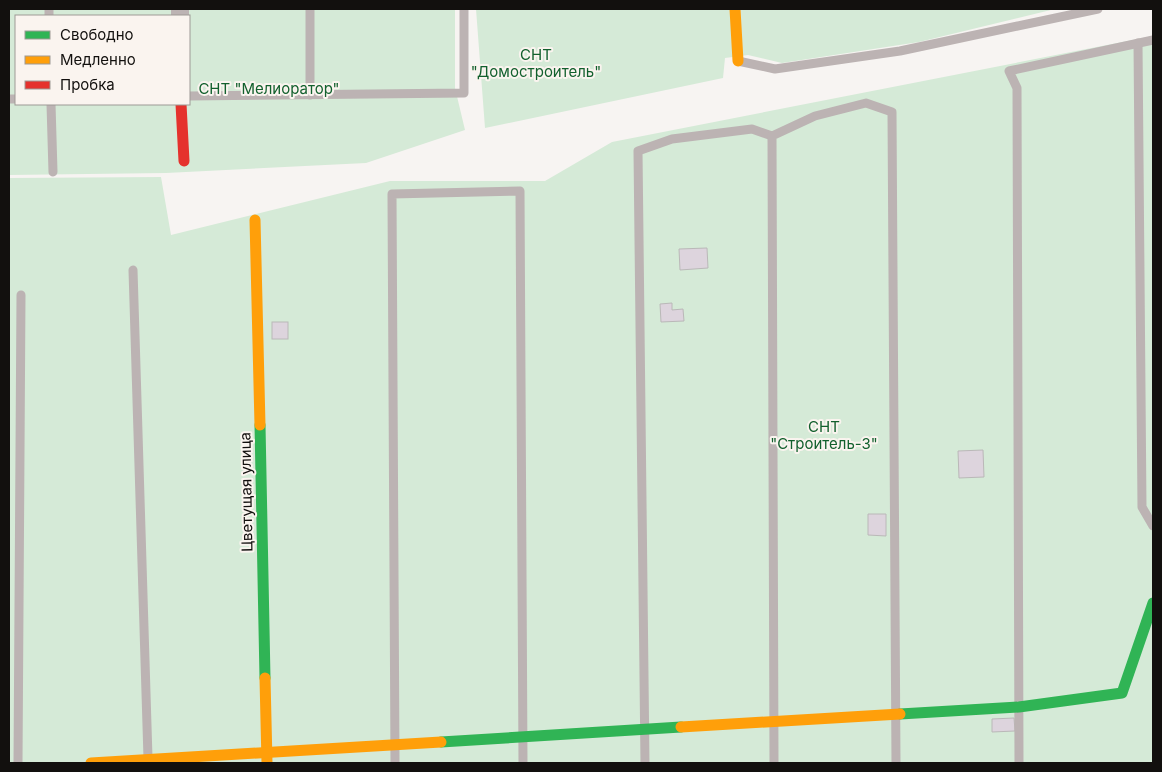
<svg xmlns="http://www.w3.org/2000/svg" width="1162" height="772" font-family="Inter,sans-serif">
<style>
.green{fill:#d5ead7;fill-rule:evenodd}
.building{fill:#ddd4dd;stroke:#bab8b8}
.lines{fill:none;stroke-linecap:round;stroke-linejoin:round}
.lane{stroke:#bcb3b3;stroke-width:9}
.street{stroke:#bcb3b3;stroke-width:18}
.fast{stroke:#30b455;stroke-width:11}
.slow{stroke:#ff9f0a;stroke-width:11}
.jam{stroke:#e5322d;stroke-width:11}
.labels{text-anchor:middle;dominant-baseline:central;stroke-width:4;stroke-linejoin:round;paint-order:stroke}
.park-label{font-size:15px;fill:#12602d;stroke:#faf4ef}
.street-label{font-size:15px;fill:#12100e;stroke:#faf4ef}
</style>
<rect width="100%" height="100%" fill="#f7f4f2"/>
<g class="green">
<path d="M9,9H455V88L465,130L366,163L166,173L9,175ZM16,16H189V104H16Z"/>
<polygon points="476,9 1055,9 919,42 782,63 748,55 725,58 723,78 485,128"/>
<polygon points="1153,36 1153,763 9,763 9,178 161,177 171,235 390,181 545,181 612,142"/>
</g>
<g class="building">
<polygon points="707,248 708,268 680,270 679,249"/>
<polygon points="672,303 672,310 683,309 684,321 661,322 660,304"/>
<rect x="272" y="322" width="16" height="17"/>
<polygon points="983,450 984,477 959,478 958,451"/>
<polygon points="868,514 886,514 886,536 868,535"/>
<polygon points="1014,718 1015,731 992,732 992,719"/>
</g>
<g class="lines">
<g class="lane">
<polyline points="49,9 49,16"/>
<polyline points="310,9 310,95"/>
<polyline points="1138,43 1142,507 1153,526"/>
<polyline points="738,61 775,69 900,51 1098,9"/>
<polyline points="189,96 464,93 464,9"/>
<polyline points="9,99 16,99"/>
<polyline points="51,104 53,172"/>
<polyline points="133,270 148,758"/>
<polyline points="18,763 21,295"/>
<polyline points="395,763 392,194 520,191 523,763"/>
<polyline points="645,763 638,151 672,139 752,129 772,136"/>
<polyline points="774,763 772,136 815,116 866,103 892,112 896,763"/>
<polyline points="1019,763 1017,88 1009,71 1153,40"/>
</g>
<polyline class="street" points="180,9 180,16"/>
<g class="fast">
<polyline points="260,425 265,678"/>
<polyline points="900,714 1019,707 1122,693 1153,603"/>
<polyline points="441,742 681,727"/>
</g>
<g class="slow">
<polyline points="735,9 738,61"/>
<polyline points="255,220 260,425"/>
<polyline points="265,678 267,763"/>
<polyline points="681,727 900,714"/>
<polyline points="91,763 441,742"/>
</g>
<polyline class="jam" points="181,104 184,161"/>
</g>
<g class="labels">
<g class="park-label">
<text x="536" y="54">СНТ<tspan x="536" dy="17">"Домостроитель"</tspan></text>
<text x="269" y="88">СНТ "Мелиоратор"</text>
<text x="824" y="426">СНТ<tspan x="824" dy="17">"Строитель-3"</tspan></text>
</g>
<g class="street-label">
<text transform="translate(246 492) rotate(-91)">Цветущая улица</text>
</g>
</g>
<rect width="1162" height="772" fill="none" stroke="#12100e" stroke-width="20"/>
<rect x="15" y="15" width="175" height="90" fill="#faf4ef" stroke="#9d9995"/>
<rect x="25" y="31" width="25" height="8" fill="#30b455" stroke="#9d9995"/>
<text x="60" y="40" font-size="15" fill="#12100e">Свободно</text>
<rect x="25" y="56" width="25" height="8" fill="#ff9f0a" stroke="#9d9995"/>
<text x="60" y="65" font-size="15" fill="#12100e">Медленно</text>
<rect x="25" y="81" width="25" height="8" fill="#e5322d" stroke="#9d9995"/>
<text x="60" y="90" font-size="15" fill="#12100e">Пробка</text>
</svg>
